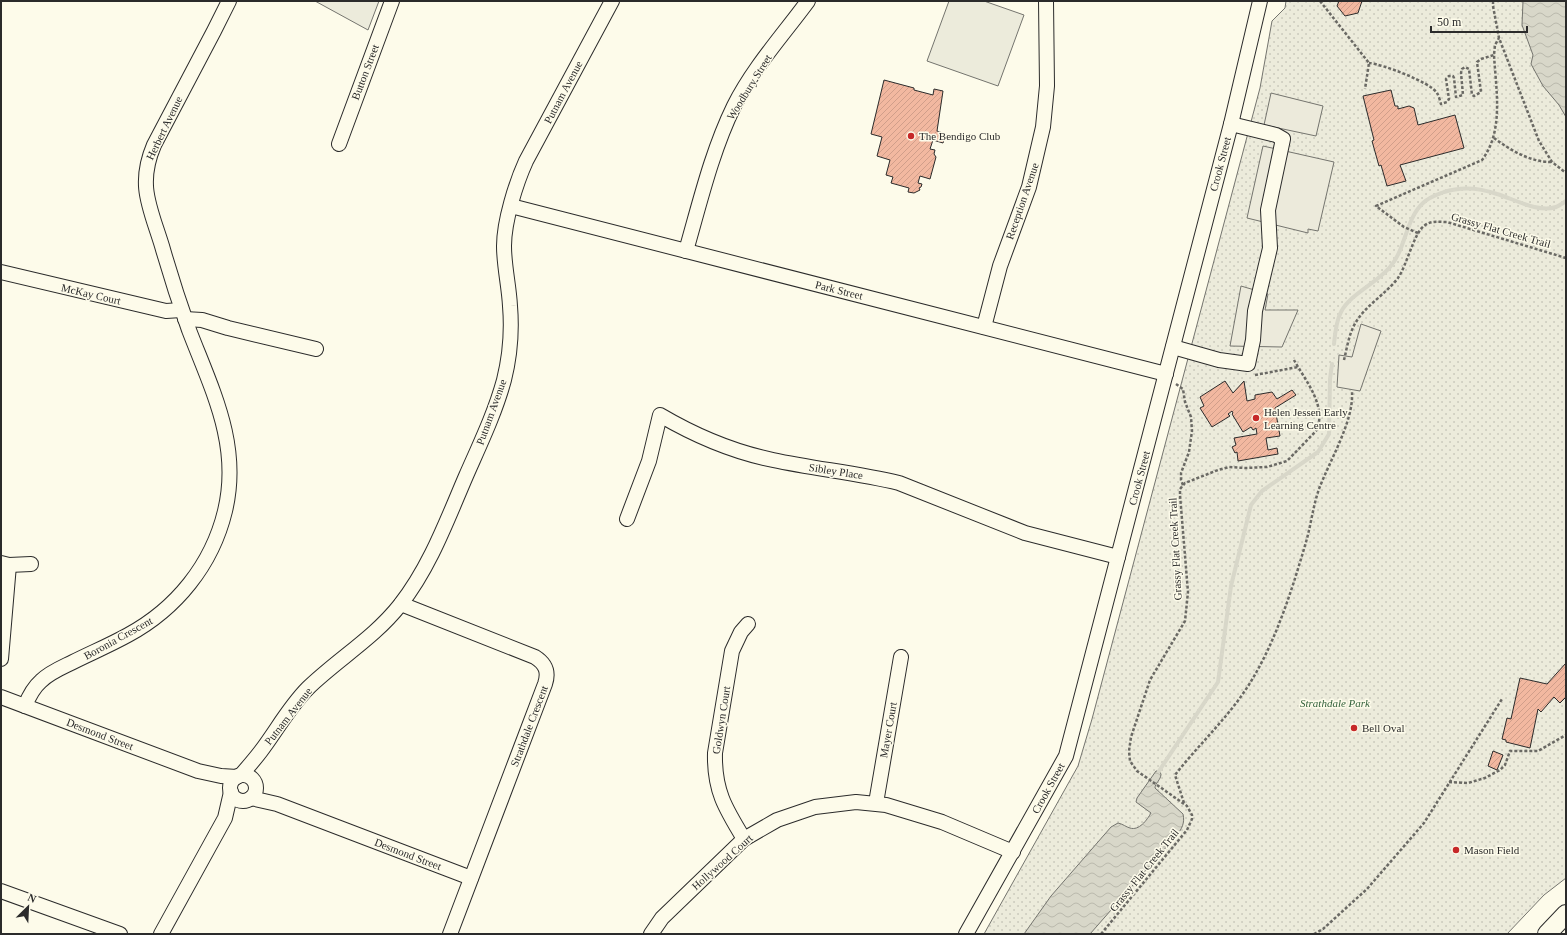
<svg xmlns="http://www.w3.org/2000/svg" width="1567" height="935" font-family="'Times New Roman',serif">
<style>
.green{fill:#ecebdb;stroke:#74746e}
.park{fill:url(#park-dots);stroke:#74746e}
.parking{fill:#eceadb;stroke:#74746e}
.water{fill:url(#water-waves);stroke:#74746e}
.lines{fill:none;stroke-linecap:round;stroke-linejoin:round}
.stream{stroke:#d8d7c9;stroke-width:4}
.building{fill:url(#building-hatch);stroke:#2b2b2b}
.minor-casing{stroke:#2b2b2b;stroke-width:16}
.major-casing{stroke:#2b2b2b;stroke-width:20}
.path{stroke:#6a6964;stroke-width:2.5;stroke-dasharray:3 2;stroke-linecap:butt}
.minor{stroke:#fdfbea;stroke-width:14}
.major{stroke:#fdfbea;stroke-width:18}
.poi-dot{fill:#c62828;stroke:#fdfbea;stroke-width:1.5}
.labels{text-anchor:middle;dominant-baseline:central;stroke-width:3;stroke-linejoin:round;paint-order:stroke}
.street-label{font-size:11px;fill:#2b2b2b;stroke:#fdfbea}
.poi-label{font-size:11px;fill:#2b2b2b;stroke:#fdfbea;text-anchor:start}
.park-label{font-size:11px;font-style:italic;fill:#34623c;stroke:#fdfbea}
</style>
<defs>
<pattern id="park-dots" width="8" height="8" patternUnits="userSpaceOnUse"><rect width="8" height="8" fill="#ecebdb"/><path d="M2 2h.1M6 6h.1" fill="none" stroke="#cbcabc" stroke-width="1.8" stroke-linecap="round"/></pattern>
<pattern id="water-waves" width="16" height="10" patternUnits="userSpaceOnUse"><rect width="16" height="10" fill="#d8d7c9"/><path d="M0 5q4-4 8 0t8 0" fill="none" stroke="#bab9ad"/></pattern>
<pattern id="building-hatch" width="6" height="6" patternUnits="userSpaceOnUse"><rect width="6" height="6" fill="#f2b8a0"/><path d="M-1 1l2-2M0 6l6-6M5 7l2-2" fill="none" stroke="#d09e8a"/></pattern>
</defs>
<rect width="100%" height="100%" fill="#fdfbea"/>
<g class="green">
<polygon points="315,1 379,1 368,30"/>
<polygon points="949,1 984,1 1024,15 998,86 927,61"/>
</g>
<polygon class="park" points="1286,1 1566,1 1566,878 1544,895 1507,934 984,934 1078,766 1092,719 1260,88 1272,21 1285,8"/>
<g class="parking">
<polygon points="1271,93 1323,106 1316,136 1264,125"/>
<polygon points="1263,146 1334,162 1318,231 1308,229 1308,233 1247,218"/>
<polygon points="1241,286 1268,294 1265,310 1298,310 1282,347 1230,346"/>
<polygon points="1361,324 1381,331 1360,391 1337,387 1339,355 1352,357"/>
</g>
<g class="water">
<polygon points="1523,1 1566,1 1566,117 1559,105 1543,86 1531,64 1533,55 1522,25"/>
<path d="M1156,771H1159L1161,774C1161,780 1155,783 1155,788L1183,814C1185,823 1182,829 1176,836L1090,934H1024L1051,896L1111,827L1118,823C1123,824 1126,827 1130,828C1139,831 1147,820 1151,813L1136,802L1137,798Z"/>
</g>
<g class="lines">
<g class="stream">
<path d="M1334,344C1335,334 1336,321 1341,312C1350,294 1377,283 1390,267C1406,249 1405,220 1423,203C1429,197 1436,195 1444,192C1462,186 1480,188 1497,194C1514,199 1538,213 1556,207C1559,206 1563,203 1566,201"/>
<polyline points="1159,771 1218,682 1231,586 1251,505 1262,491 1318,452 1329,434 1330,379 1332,364"/>
</g>
</g>
<g class="building">
<polygon points="1339,1 1362,1 1358,13 1345,16 1337,6"/>
<polygon points="884,80 914,88 914,90 933,95 934,89 943,91 937,131 946,134 943,143 933,140 930,149 935,150 934,154 936,157 930,179 920,176 918,183 922,184 921,187 919,188 920,190 914,193 908,192 909,188 891,183 893,177 886,175 890,160 877,156 882,137 871,134"/>
<polygon points="1391,90 1395,106 1398,106 1398,109 1409,106 1414,108 1418,125 1455,115 1464,148 1400,165 1406,181 1387,186 1381,165 1379,166 1372,141 1374,140 1363,96"/>
<polygon points="1225,381 1233,393 1244,381 1247,401 1255,399 1255,395 1272,392 1277,399 1292,390 1296,395 1275,408 1280,436 1266,438 1268,450 1277,448 1278,454 1238,461 1237,452 1235,453 1232,447 1236,445 1234,438 1257,434 1256,428 1253,430 1251,427 1243,432 1232,414 1233,413 1232,411 1228,414 1230,416 1212,427 1200,408 1204,406 1200,397"/>
<polygon points="1566,663 1566,697 1560,703 1554,697 1541,712 1538,709 1530,748 1506,742 1506,740 1502,739 1507,718 1511,719 1520,678 1547,684"/>
<polygon points="1493,751 1503,755 1497,770 1488,766"/>
</g>
<g class="lines">
<g class="minor-casing">
<g id="minor">
<polyline points="339,144 392,1"/>
<polyline points="511,206 1166,374"/>
<path d="M686,251C700,202 712,151 734,106C753,68 783,35 808,1"/>
<polyline points="1,272 166,311 181,310"/>
<polyline points="185,319 202,320 228,328 316,349"/>
<polyline points="984,327 1000,266 1029,187 1043,127 1047,86 1046,1"/>
<polyline points="1173,347 1219,360 1248,364 1253,340 1255,311 1270,248 1268,210 1283,139 1276,135 1231,124"/>
<path d="M627,519L649,461L660,415C694,435 734,452 773,460C815,469 857,473 899,483L1025,533L1118,557"/>
<polyline points="1,563 9,565 31,564"/>
<path d="M401,604L535,657C546,664 549,672 545,684L450,934"/>
<polyline points="1,659 9,565"/>
<polyline points="1,697 198,771 221,776 237,777"/>
<path d="M25,706C29,696 33,688 41,681C50,672 63,667 73,662C91,653 110,645 128,635C176,609 212,565 225,511C241,445 212,390 189,330C179,302 170,274 162,246C150,207 137,185 154,145L214,31L229,1"/>
<path d="M241,775C248,767 255,759 261,751C277,730 289,707 308,688C338,659 374,638 400,605C430,567 447,520 466,476C480,444 495,413 504,380C510,356 512,330 510,306C509,286 504,266 504,246C504,221 516,183 526,161L612,1"/>
<circle cx="243" cy="788" r="13"/>
<polyline points="251,798 277,804 471,878"/>
<polyline points="876,803 901,657"/>
<path d="M744,839C725,808 714,790 715,753L732,651L741,632L748,624"/>
<polyline points="1,891 120,934"/>
<polyline points="161,934 225,818 231,792"/>
<polyline points="651,934 662,918 744,839 777,820 815,807 856,802 886,805 942,822 1013,852"/>
<polyline points="966,934 1066,756 1231,124 1260,1"/>
</g>
</g>
<g class="major-casing">
<polyline id="major" points="1547,934 1566,914"/>
</g>
<g class="path">
<polyline points="1320,1 1369,63 1365,89"/>
<polyline points="1493,1 1493,6 1499,38 1539,141 1552,162 1566,173"/>
<path d="M1369,63C1382,64 1430,82 1437,93C1439,96 1440,101 1441,104L1447,102L1449,99L1446,79L1449,76H1453L1454,78L1456,97L1463,95L1461,73L1462,69L1465,67L1469,69L1472,95L1474,96L1481,92L1477,62L1481,59L1494,55"/>
<path d="M1494,138C1510,150 1530,162 1551,162"/>
<path d="M1418,233L1404,227L1376,206L1482,160C1504,131 1496,90 1494,55L1495,45L1499,38"/>
<path d="M1344,360C1347,348 1349,333 1356,322C1366,305 1386,294 1398,278C1407,265 1414,233 1424,226C1431,220 1439,222 1447,222L1566,258"/>
<polyline points="1255,375 1298,367"/>
<polyline points="1176,384 1183,389 1185,402 1191,417 1192,431 1189,452 1181,473 1181,480 1183,485"/>
<polyline points="1449,782 1468,783 1485,778 1500,770 1505,765 1510,751 1538,751 1566,735"/>
<path d="M1184,803L1175,775C1199,744 1229,717 1250,683C1276,641 1292,590 1306,542C1311,525 1313,506 1319,489C1329,462 1354,421 1352,392"/>
<path d="M1101,934L1187,830L1192,819V815L1187,806L1137,771L1130,761L1129,751L1131,737L1150,680L1185,621L1188,592L1180,495V489L1185,483L1218,470L1229,467L1245,468L1267,467L1287,461L1316,431C1328,407 1305,380 1294,360"/>
<polyline points="1314,934 1323,929 1367,889 1424,823 1502,699"/>
</g>
<use href="#minor" class="minor"/>
<use href="#major" class="major"/>
</g>
<g class="poi-dot">
<circle cx="911" cy="136" r="4"/>
<circle cx="1256" cy="418" r="4"/>
<circle cx="1354" cy="728" r="4"/>
<circle cx="1456" cy="850" r="4"/>
</g>
<g class="labels">
<g class="street-label">
<text transform="translate(365 72) rotate(-69)">Button Street</text>
<text transform="translate(749 87) rotate(-58)">Woodbury Street</text>
<text transform="translate(563 92) rotate(-62)">Putnam Avenue</text>
<text transform="translate(164 128) rotate(-64)">Herbert Avenue</text>
<text transform="translate(1220 164) rotate(-75)">Crook Street</text>
<text transform="translate(1022 201) rotate(-71)">Reception Avenue</text>
<text transform="translate(1501 230) rotate(16)">Grassy Flat Creek Trail</text>
<text transform="translate(839 290) rotate(14)">Park Street</text>
<text transform="translate(91 294) rotate(13)">McKay Court</text>
<text transform="translate(491 412) rotate(-70)">Putnam Avenue</text>
<text transform="translate(836 471) rotate(9)">Sibley Place</text>
<text transform="translate(1139 478) rotate(-75)">Crook Street</text>
<text transform="translate(1175 549) rotate(-93)">Grassy Flat Creek Trail</text>
<text transform="translate(118 638) rotate(-29)">Boronia Crescent</text>
<text transform="translate(288 716) rotate(-52)">Putnam Avenue</text>
<text transform="translate(721 720) rotate(-81)">Goldwyn Court</text>
<text transform="translate(529 726) rotate(-69)">Strathdale Crescent</text>
<text transform="translate(888 730) rotate(-80)">Mayer Court</text>
<text transform="translate(100 734) rotate(21)">Desmond Street</text>
<text transform="translate(1048 788) rotate(-61)">Crook Street</text>
<text transform="translate(408 854) rotate(21)">Desmond Street</text>
<text transform="translate(722 862) rotate(-42)">Hollywood Court</text>
<text transform="translate(1144 870) rotate(-51)">Grassy Flat Creek Trail</text>
</g>
<g class="poi-label">
<text x="919" y="136">The Bendigo Club</text>
<text x="1264" y="412">Helen Jessen Early<tspan x="1264" dy="13">Learning Centre</tspan></text>
<text x="1362" y="728">Bell Oval</text>
<text x="1464" y="850">Mason Field</text>
</g>
<g class="park-label">
<text x="1335" y="703">Strathdale Park</text>
</g>
</g>
<rect width="1567" height="935" fill="none" stroke="#2b2b2b" stroke-width="4"/>
<g transform="translate(28 907) rotate(24)" stroke="#fdfbea" stroke-width="3" paint-order="stroke">
<path d="M0-3L7 15L0 10L-7 15Z" fill="#2b2b2b"/>
<text y="-6" font-size="11" font-weight="bold" text-anchor="middle" fill="#2b2b2b">N</text>
</g>
<path d="M1431 26v6h96v-6" fill="none" stroke="#2b2b2b" stroke-width="2"/>
<text x="1437" y="26" font-size="12" fill="#2b2b2b" stroke="#fdfbea" stroke-width="3" paint-order="stroke">50 m</text>
</svg>
